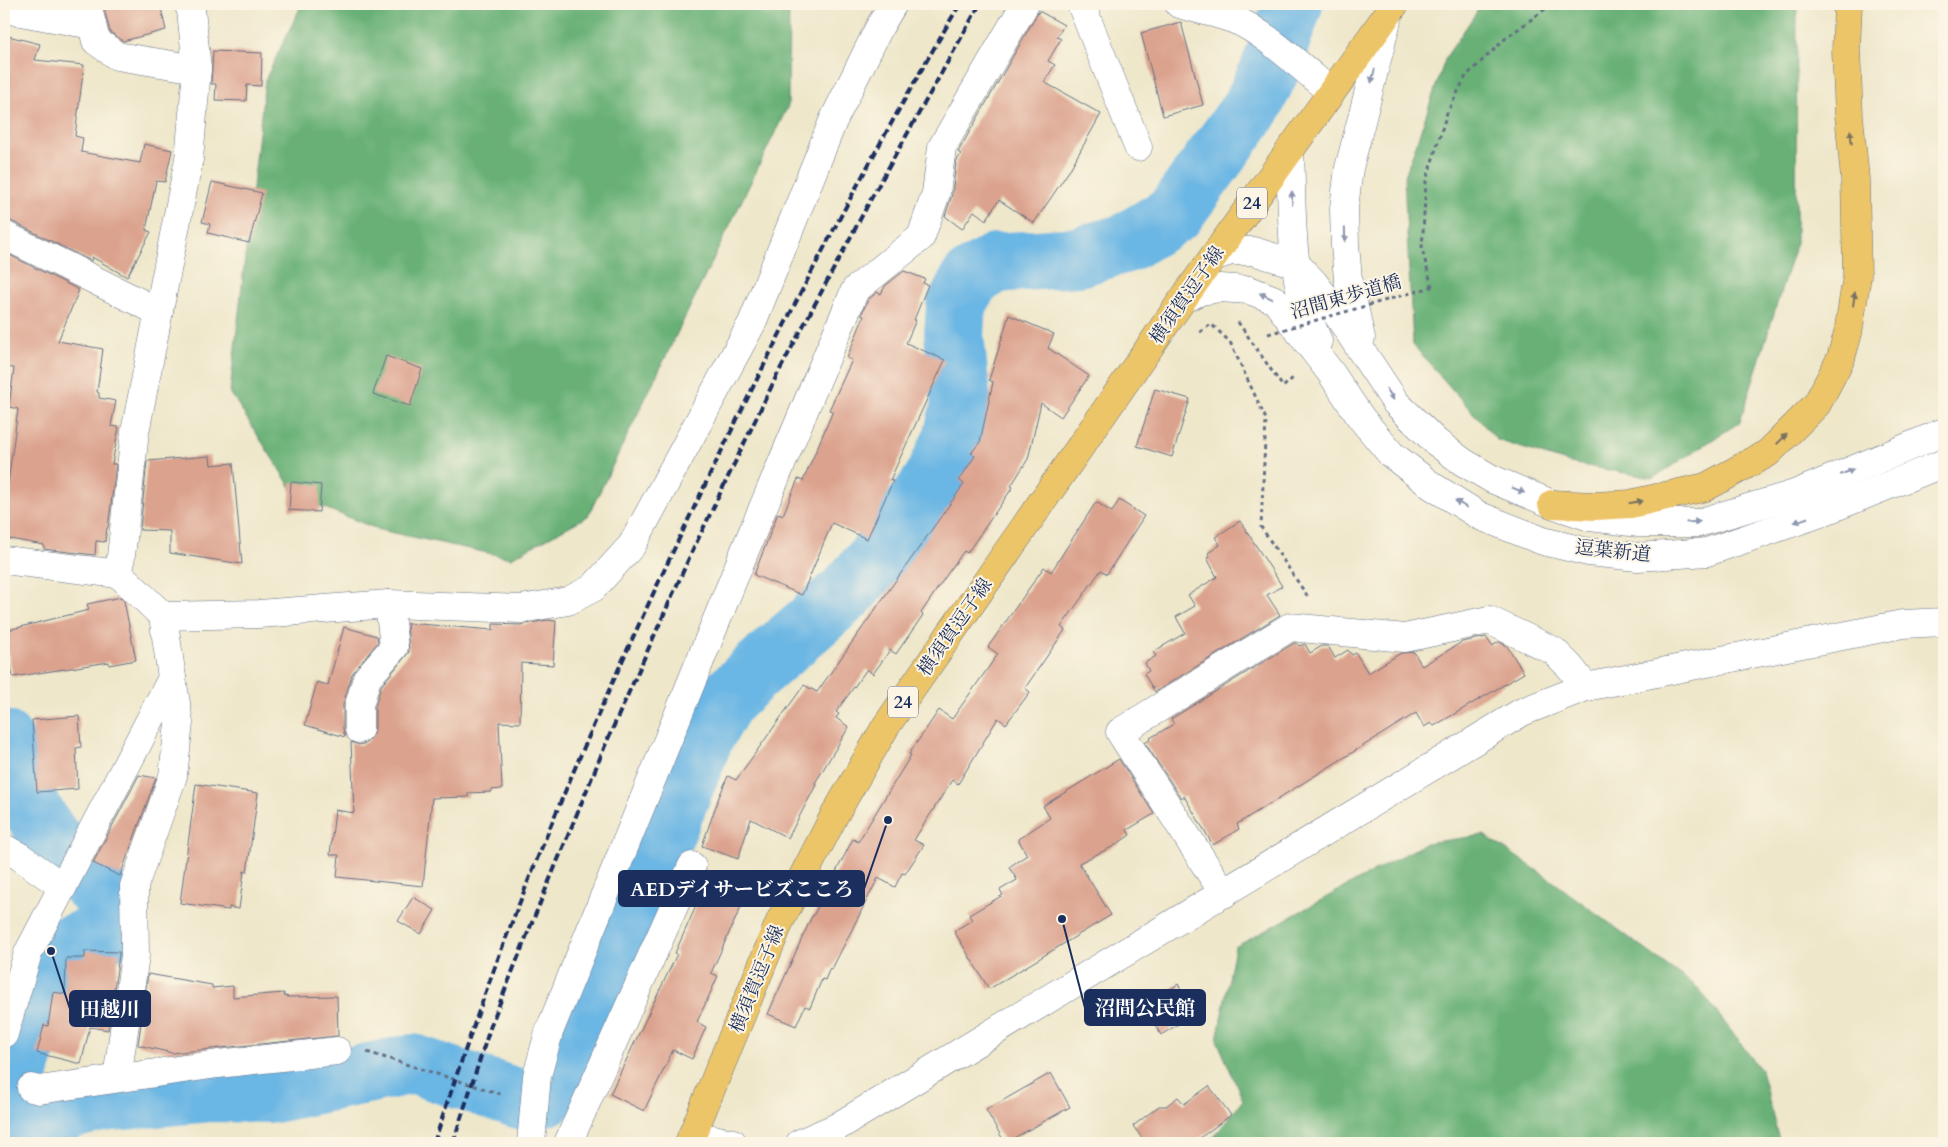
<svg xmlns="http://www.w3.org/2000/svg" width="1948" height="1147" font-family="Cardo,'Noto Serif JP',serif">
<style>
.forest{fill:#68b076;stroke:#42706a}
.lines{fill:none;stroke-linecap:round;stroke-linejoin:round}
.stream{stroke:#6bb6e4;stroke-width:10}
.river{stroke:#6bb6e4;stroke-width:60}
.building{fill:#dba38e}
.minor-casing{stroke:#656f84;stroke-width:29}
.major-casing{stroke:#656f84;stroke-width:29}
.highway-casing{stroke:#656f84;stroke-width:29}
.path{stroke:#656f84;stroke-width:3;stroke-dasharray:4 4;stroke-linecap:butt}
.minor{stroke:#fff;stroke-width:28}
.major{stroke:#edc569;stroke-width:28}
.highway{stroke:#edc569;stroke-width:28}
.rail{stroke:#1b2f5e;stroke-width:4;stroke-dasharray:8 4;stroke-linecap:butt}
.path-bridge{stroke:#656f84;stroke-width:3;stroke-dasharray:4 4;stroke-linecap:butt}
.oneway{fill:#8d97ae}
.oneway2{fill:#797263}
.labels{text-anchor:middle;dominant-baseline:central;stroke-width:4;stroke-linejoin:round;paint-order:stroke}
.shield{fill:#fcf5e5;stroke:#5e6a86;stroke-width:1}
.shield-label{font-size:18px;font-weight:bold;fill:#1b2f5e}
.street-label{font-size:19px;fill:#1b2f5e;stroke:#fcf5e5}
.leader{fill:none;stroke:#1b2f5e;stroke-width:2}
.callout-dot{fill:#1b2f5e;stroke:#fcf5e5;stroke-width:2}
.callout{fill:#1b2f5e;stroke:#1b2f5e;stroke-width:2}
.callout-label{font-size:20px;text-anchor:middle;font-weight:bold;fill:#fff}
</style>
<rect width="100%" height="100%" fill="#fcf5e5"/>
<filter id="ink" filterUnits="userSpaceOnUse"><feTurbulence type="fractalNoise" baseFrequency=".02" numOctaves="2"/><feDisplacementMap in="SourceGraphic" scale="10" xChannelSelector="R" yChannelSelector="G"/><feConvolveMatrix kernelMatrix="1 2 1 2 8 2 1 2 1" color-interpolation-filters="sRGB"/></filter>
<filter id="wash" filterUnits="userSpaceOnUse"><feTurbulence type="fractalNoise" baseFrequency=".0096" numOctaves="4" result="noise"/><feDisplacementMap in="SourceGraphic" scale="20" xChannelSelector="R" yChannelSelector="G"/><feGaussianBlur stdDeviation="1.12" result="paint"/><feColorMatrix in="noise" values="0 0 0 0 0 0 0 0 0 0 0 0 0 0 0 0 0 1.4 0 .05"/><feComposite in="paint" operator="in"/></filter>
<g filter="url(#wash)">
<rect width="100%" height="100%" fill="#eee7ca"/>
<g class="forest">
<polygon points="302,4 789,4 788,106 588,516 511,558 380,530 297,497 230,392 265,80"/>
<polygon points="1482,4 1797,4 1796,243 1740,422 1653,478 1570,463 1497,440 1413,345 1404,179 1446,57"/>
<polygon points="1484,835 1547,877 1699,989 1761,1070 1780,1143 1209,1143 1243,1100 1217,1040 1235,947 1426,843"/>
</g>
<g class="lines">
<polyline class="stream" points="4,742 4,743"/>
<g class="river">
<polyline points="4,740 15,784 49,836 114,910 109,931 51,951 12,1099 23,1143"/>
<polyline points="30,1143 49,1121 71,1109 100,1102 210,1092 273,1093 413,1064 523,1100 546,1096 565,1076 586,1029 704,737 725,701 755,672 847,592 889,544 932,482 953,439 961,404 954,334 956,307 970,279 996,263 1078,257 1126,243 1174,214 1252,107 1271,67 1293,4"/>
</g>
</g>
<g id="blocks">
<g class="building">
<polygon points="103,4 160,4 166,30 123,41 110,32"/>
<polygon points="1039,11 1064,25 1057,37 1061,39 1048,61 1055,65 1044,82 1101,114 1069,171 1034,223 999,200 986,220 974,211 962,229 945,216 952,195 956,162 961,154 958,152"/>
<polygon points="1181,22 1203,105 1163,116 1141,33"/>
<polygon points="4,35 40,44 35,60 84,65 75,136 83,138 81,152 140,163 144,144 172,150 165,182 156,181 146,230 151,232 127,277 92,257 91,261 11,221 4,219"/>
<polygon points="213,51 262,53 261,86 247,85 246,101 215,100 216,84 211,84"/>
<polygon points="212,182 262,193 249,243 208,233 210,224 202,222"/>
<polygon points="4,252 79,290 58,341 103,349 97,392 99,393 99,398 116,401 111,426 119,427 112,464 116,464 108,528 107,528 105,542 96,541 95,555 44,549 44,545 4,538 4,513 18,409 9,407 14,368 4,367"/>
<polygon points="904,271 925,279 923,283 928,285 914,320 916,320 906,343 945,360 890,480 893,481 867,539 832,523 802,595 754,575 778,513 783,515 798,479 803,481 833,411 829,410 852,360 847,358 864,316 861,315 868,300 877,292 881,294 885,286"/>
<polygon points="1009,315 1054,334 1048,348 1089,376 1061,417 1041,403 1028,459 1011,486 1013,487 967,553 964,551 948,573 921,613 923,615 896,654 890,650 873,674 867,669 836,712 839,714 836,718 849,727 815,783 816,785 788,838 751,819 738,859 702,846 719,797 728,776 736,780 804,685 817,692 964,484 959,480 975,456 971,453 980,442 993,382 989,380"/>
<polygon points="386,356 422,369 410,406 373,394"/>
<polygon points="1155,389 1190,399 1172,457 1137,446"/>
<polygon points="210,456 211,465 233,463 242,564 170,553 170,531 140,530 147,461"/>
<polygon points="291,482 321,485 319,512 289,510"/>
<polygon points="1119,500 1144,516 1107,574 1101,570 1061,627 1065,630 1025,688 1030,692 1006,724 998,718 958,784 952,780 914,840 924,845 905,874 902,873 895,887 878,878 832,969 830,968 825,980 822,979 810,1008 805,1006 796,1026 768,1014 812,916 813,916 853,839 858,842 911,755 909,754 939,710 952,719 998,654 988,647 1044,567 1051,572 1096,502 1112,512"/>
<polygon points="1240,521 1282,586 1267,595 1280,615 1155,692 1144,674 1149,671 1145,663 1156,656 1153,652 1185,633 1176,617 1195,606 1188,595 1217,577 1207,558 1210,556 1208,553 1220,545 1215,537"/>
<polygon points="121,597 124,601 136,660 109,665 109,662 13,677 4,631 89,610 87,604"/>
<polygon points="547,620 556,621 553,665 521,663 520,723 499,722 502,789 490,790 491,792 468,793 468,797 432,798 423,886 337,877 339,855 330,855 335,810 354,813 351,742 359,745 366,743 373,736 375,729 375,707 381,686 409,652 407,623 493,630 493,624 521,625"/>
<polygon points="344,627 377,636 378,642 352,674 343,705 343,729 345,737 305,725 317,682 328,685"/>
<polygon points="1486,637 1492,646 1499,642 1507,646 1524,673 1434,726 1431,723 1424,727 1416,713 1237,824 1239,829 1213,845 1184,796 1181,798 1145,743 1151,739 1150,738 1174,724 1171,719 1294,643 1297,643 1299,646 1305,644 1310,653 1322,646 1328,646 1335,658 1348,650 1352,655 1356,653 1368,673 1401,653 1414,652 1422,666 1462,642"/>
<polygon points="79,716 81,747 76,748 78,789 37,792 32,720"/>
<polygon points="1119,759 1154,814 1127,830 1130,835 1114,846 1079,863 1111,915 989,989 954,931 972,920 969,915 1003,895 1000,890 1017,880 1009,867 1027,855 1018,839 1050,818 1043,806"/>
<polygon points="139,775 156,778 120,876 93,863"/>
<polygon points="196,784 258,793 247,872 244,871 239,909 229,907 229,910 180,903"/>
<polygon points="705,886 743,902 711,973 718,976 697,1022 706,1027 692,1059 673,1050 644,1111 610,1094 677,954 675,953"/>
<polygon points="413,897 435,910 421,934 398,921"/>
<polygon points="85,951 119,952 119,955 108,1030 90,1027 81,1064 37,1053 44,1025 48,1026 53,992 65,994 66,958 85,958"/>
<polygon points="148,974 212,985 212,988 233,986 233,997 284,993 284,996 289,997 337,996 338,1036 172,1053 138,1045"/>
<polygon points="1178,984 1196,1013 1161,1035 1144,1006"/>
<polygon points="1051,1073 1070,1107 1005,1143 986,1110"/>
<polygon points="1209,1086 1231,1115 1193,1143 1146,1143 1133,1126 1159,1106 1166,1106 1178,1097 1184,1104"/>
</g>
</g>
</g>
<g filter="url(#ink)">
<use href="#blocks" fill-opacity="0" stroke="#656f84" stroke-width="1"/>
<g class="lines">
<g class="minor-casing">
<g id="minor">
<polyline points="87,4 96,41 117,56 197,69"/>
<polyline points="1081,4 1138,147"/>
<path d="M1179,4C1198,10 1225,14 1242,23C1272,39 1305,70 1331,92"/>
<polyline points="4,9 92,25"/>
<path d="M1290,150C1292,200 1290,261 1305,309C1309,320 1314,331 1318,341"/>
<polyline points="4,235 159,312"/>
<polyline points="1213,257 1231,251 1253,251 1296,264 1314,283 1331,305 1396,403 1436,442 1463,462 1492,479 1552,504 1590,517 1639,523 1698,523 1795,494 1944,432"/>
<polyline points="1183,299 1201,291 1220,288 1249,290 1275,300 1331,373 1361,418 1391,454 1432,486 1480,516 1543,541 1588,552 1638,557 1707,552 1815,515 1944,463"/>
<polyline points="1361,338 1348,279 1345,245 1344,208 1349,168 1389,13"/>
<polyline points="4,560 119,574"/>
<polyline points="163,616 259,614 389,604 521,609 568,601 593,588 632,545 752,323 833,121 880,26 893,4"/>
<polyline points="359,729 359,705 367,678 394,647 389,604"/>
<polyline points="4,848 19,856 63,887"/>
<polyline points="1224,894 1120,732 1290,627 1405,638 1489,620 1554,651 1570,667 1586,687"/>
<polyline points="4,1034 28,953 172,678 163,616 119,574 135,432 189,159 197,69 191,10 188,4"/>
<polyline points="117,1078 135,956 134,886 173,776 179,723 172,678"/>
<polyline points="31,1088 39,1090 218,1064 337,1051"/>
<polyline points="692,1135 733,1143"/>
<polyline points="531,1143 537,1076 549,1032 748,543 855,290 921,237 936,193 942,147 1025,4"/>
<polyline points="568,1143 692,866"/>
<polyline points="800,1143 837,1127 1522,712 1586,687 1903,624 1944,622"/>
</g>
</g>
<g class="major-casing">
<polyline id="major" points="689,1143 780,921 834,816 886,726 1183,299 1395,4"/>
</g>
<g class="highway-casing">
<polyline id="highway" points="1552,504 1595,506 1630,504 1706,487 1768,453 1817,404 1841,358 1848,333 1857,276 1855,179 1849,115 1846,50 1848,4"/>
</g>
<g class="path">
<polyline points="1432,287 1422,249 1426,181 1447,113 1466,76 1506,38 1552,4"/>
<polyline points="1238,322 1283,387 1294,377"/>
<polyline points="1200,332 1211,324 1230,342 1266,419 1261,527 1308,597"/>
<polyline points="367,1052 504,1095"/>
</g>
<use href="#minor" class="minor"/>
<use href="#major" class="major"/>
<use href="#highway" class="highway"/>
<g class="rail">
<path d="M434,1143C459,1067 485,991 514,917C576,758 647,603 722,450C796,299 874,148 960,4"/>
<polyline points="453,1143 491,1025 531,925 607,741 690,556 776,377 872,197 980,4"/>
</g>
<polyline class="path-bridge" points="1268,334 1432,287"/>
</g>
<defs><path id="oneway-solid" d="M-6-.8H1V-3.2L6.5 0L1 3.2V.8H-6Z" transform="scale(1.25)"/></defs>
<g class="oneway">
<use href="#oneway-solid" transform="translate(1373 76) rotate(104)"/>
<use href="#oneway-solid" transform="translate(1292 198) rotate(-92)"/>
<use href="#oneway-solid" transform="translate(1345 235) rotate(89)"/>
<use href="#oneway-solid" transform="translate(1266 296) rotate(-156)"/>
<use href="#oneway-solid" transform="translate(1390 394) rotate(58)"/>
<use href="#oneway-solid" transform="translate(1847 472) rotate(-23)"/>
<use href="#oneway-solid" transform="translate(1518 490) rotate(23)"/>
<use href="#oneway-solid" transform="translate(1461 504) rotate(-148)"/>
<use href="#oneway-solid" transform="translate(1801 520) rotate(161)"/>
<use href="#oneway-solid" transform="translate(1693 522) rotate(-3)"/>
</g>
<g class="oneway2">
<use href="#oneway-solid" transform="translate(1851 137) rotate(-96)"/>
<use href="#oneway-solid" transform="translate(1854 299) rotate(-82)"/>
<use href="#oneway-solid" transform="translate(1782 439) rotate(-45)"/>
<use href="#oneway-solid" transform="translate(1636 502) rotate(-10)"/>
</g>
</g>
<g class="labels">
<g class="shield">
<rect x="1237" y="187.5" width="30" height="31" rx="4"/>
<rect x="888" y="686.5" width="30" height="31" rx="4"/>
</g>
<g class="shield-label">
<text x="1252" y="203">24</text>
<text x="903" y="702">24</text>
</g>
<g class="street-label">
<text transform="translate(1187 295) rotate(-55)">横須賀逗子線</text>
<text transform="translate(1346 297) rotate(-16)">沼間東歩道橋</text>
<text transform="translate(1613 551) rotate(6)">逗葉新道</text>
<text transform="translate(955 627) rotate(-55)">横須賀逗子線</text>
<text transform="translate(757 979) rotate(-68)">横須賀逗子線</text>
</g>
</g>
<path class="leader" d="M888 820L864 889M1062 919L1085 1008M51 951L70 1009"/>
<g class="callout-dot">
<circle cx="888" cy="820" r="5"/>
<circle cx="1062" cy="919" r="5"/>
<circle cx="51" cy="951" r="5"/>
</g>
<g class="callout">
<rect x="619" y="871" width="245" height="35" rx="5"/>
<rect x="1085" y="990" width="120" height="35" rx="5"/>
<rect x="70" y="991" width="80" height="35" rx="5"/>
</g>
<g class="callout-label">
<text x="742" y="896">AEDデイサービズこころ</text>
<text x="1145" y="1015">沼間公民館</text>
<text x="110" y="1016">田越川</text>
</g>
<rect width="1948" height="1147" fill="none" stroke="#fcf5e5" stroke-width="20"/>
</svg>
